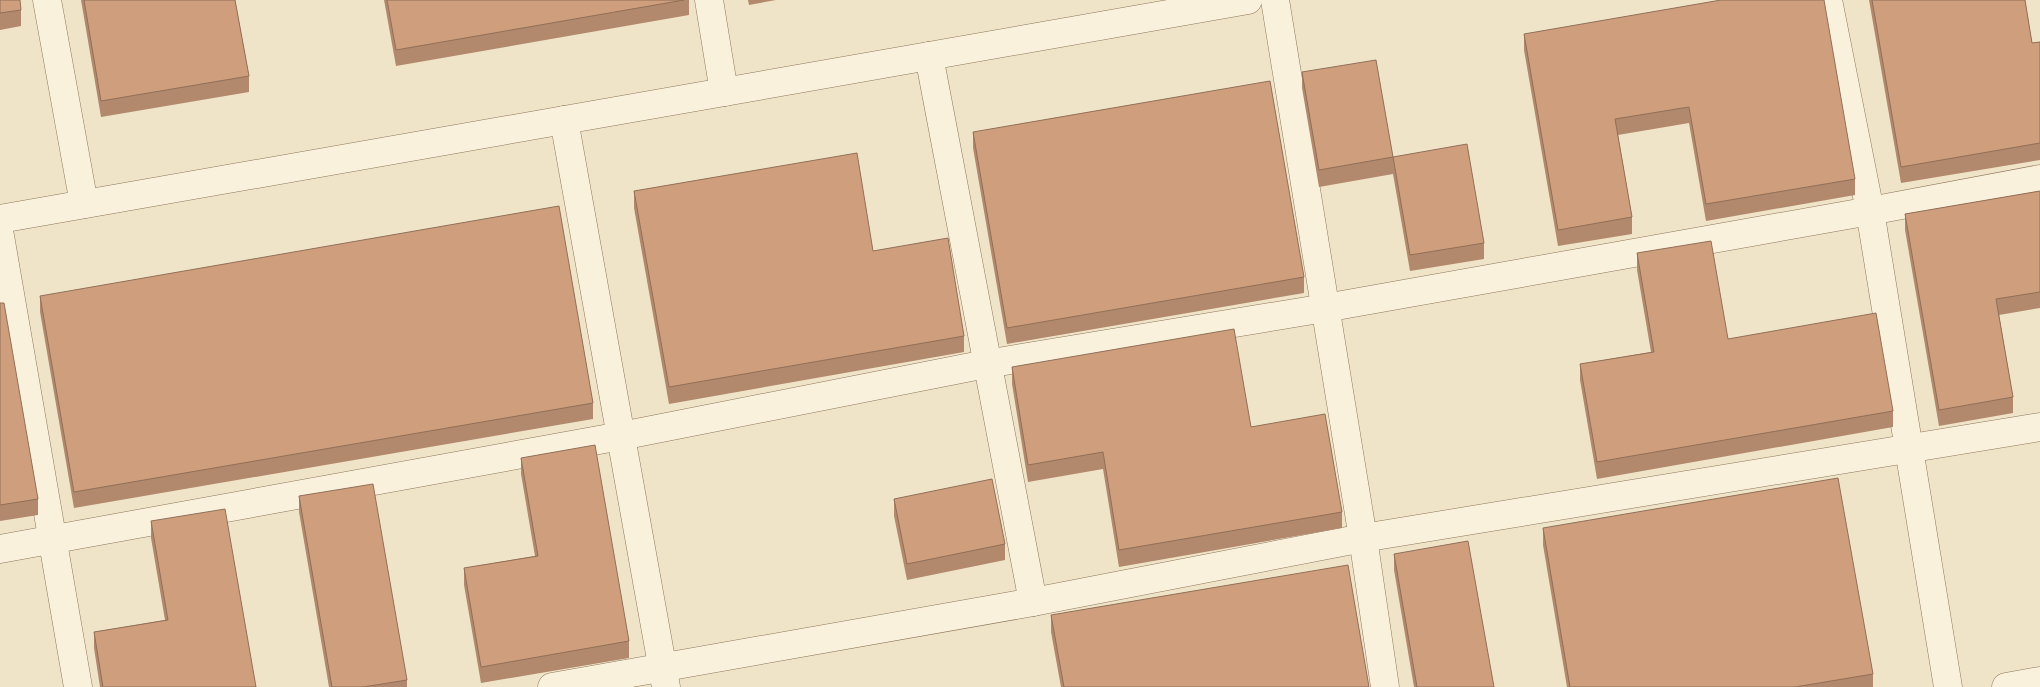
<svg xmlns="http://www.w3.org/2000/svg" width="2040" height="687" font-family="'Crimson Pro',serif">
<style>
.lines{fill:none;stroke-linecap:round;stroke-linejoin:round}
.minor-casing{stroke:#8d765c;stroke-width:29}
.minor{stroke:#faf1dc;stroke-width:28}
.wall{fill:#b2896c}
.building{fill:#cf9f7d;stroke:#916f58}
</style>
<rect width="100%" height="100%" fill="#f0e4c8"/>
<g class="lines">
<g class="minor-casing">
<g id="minor">
<polyline points="47,0 84,204"/>
<polyline points="709,0 724,92"/>
<polyline points="1275,0 1363,538 1385,687"/>
<polyline points="1828,0 1870,211 1948,687"/>
<polyline points="929,56 1033,602"/>
<polyline points="564,120 666,687"/>
<polyline points="0,219 1248,0"/>
<polyline points="0,236 78,687"/>
<polyline points="0,549 621,436 986,364 1325,308 1870,211 2040,179"/>
<polyline points="552,687 1033,602 1363,538 2040,427"/>
<polyline points="2006,687 2040,681"/>
</g>
</g>
<use href="#minor" class="minor"/>
</g>
<g class="wall">
<polygon points="0,0 21,10 21,26 0,30"/>
<polygon points="81,0 235,0 249,76 249,92 101,117"/>
<polygon points="384,0 689,0 689,15 396,66"/>
<polygon points="748,0 776,0 749,5"/>
<polygon points="1869,0 2025,0 2032,43 2040,42 2040,160 1901,183"/>
<polygon points="1524,34 1855,179 1855,195 1706,221 1689,123 1618,135 1632,217 1632,234 1558,246 1524,50"/>
<polygon points="1302,72 1484,243 1484,259 1410,271 1393,174 1319,187 1302,88"/>
<polygon points="973,132 1304,277 1304,293 1007,344 973,148"/>
<polygon points="634,191 873,251 964,336 964,352 669,404 634,208"/>
<polygon points="2040,191 2040,308 1999,315 2013,397 2013,413 1939,426 1905,230 1905,214"/>
<polygon points="1637,253 1728,339 1893,411 1893,427 1597,479 1580,380 1580,364 1651,352 1637,270"/>
<polygon points="40,296 593,403 593,419 74,508 40,312"/>
<polygon points="0,303 38,499 38,515 0,521"/>
<polygon points="1012,367 1251,427 1342,512 1342,528 1119,567 1103,469 1028,482 1012,384"/>
<polygon points="521,458 629,641 629,658 481,683 464,585 464,568 535,556 521,474"/>
<polygon points="299,496 407,680 407,687 329,687 299,512"/>
<polygon points="894,499 1005,544 1005,560 907,580 894,516"/>
<polygon points="151,521 256,687 100,687 94,648 94,632 165,620 151,538"/>
<polygon points="1543,528 1873,674 1873,687 1567,687 1543,545"/>
<polygon points="1394,554 1494,687 1414,687 1394,570"/>
<polygon points="1051,615 1369,687 1061,687 1051,632"/>
</g>
<g class="building">
<polygon points="0,0 20,0 21,10 0,13"/>
<polygon points="84,0 235,0 249,76 101,101"/>
<polygon points="387,0 684,0 396,50"/>
<polygon points="1721,0 1824,0 1855,179 1706,204 1689,107 1615,119 1632,217 1558,230 1524,34"/>
<polygon points="1872,0 2025,0 2032,43 2040,42 2040,143 1901,167"/>
<polygon points="1376,60 1393,157 1467,144 1484,243 1410,255 1393,157 1319,170 1302,72"/>
<polygon points="1270,81 1304,277 1007,328 973,132"/>
<polygon points="857,153 873,251 948,238 964,336 669,387 634,191"/>
<polygon points="2040,191 2040,292 1996,299 2013,397 1939,410 1905,214"/>
<polygon points="559,206 593,403 74,492 40,296"/>
<polygon points="1711,241 1728,339 1876,313 1893,411 1597,462 1580,364 1654,352 1637,253"/>
<polygon points="0,303 4,303 38,499 0,505"/>
<polygon points="1234,329 1251,427 1325,414 1342,512 1119,550 1103,452 1028,465 1012,367"/>
<polygon points="595,445 629,641 481,667 464,568 538,556 521,458"/>
<polygon points="1838,478 1873,674 1795,687 1570,687 1543,528"/>
<polygon points="992,479 1005,544 907,564 894,499"/>
<polygon points="373,484 407,680 363,687 332,687 299,496"/>
<polygon points="225,509 256,687 103,687 94,632 168,620 151,521"/>
<polygon points="1468,541 1494,687 1417,687 1394,554"/>
<polygon points="1348,565 1369,687 1064,687 1051,615"/>
</g>
</svg>
